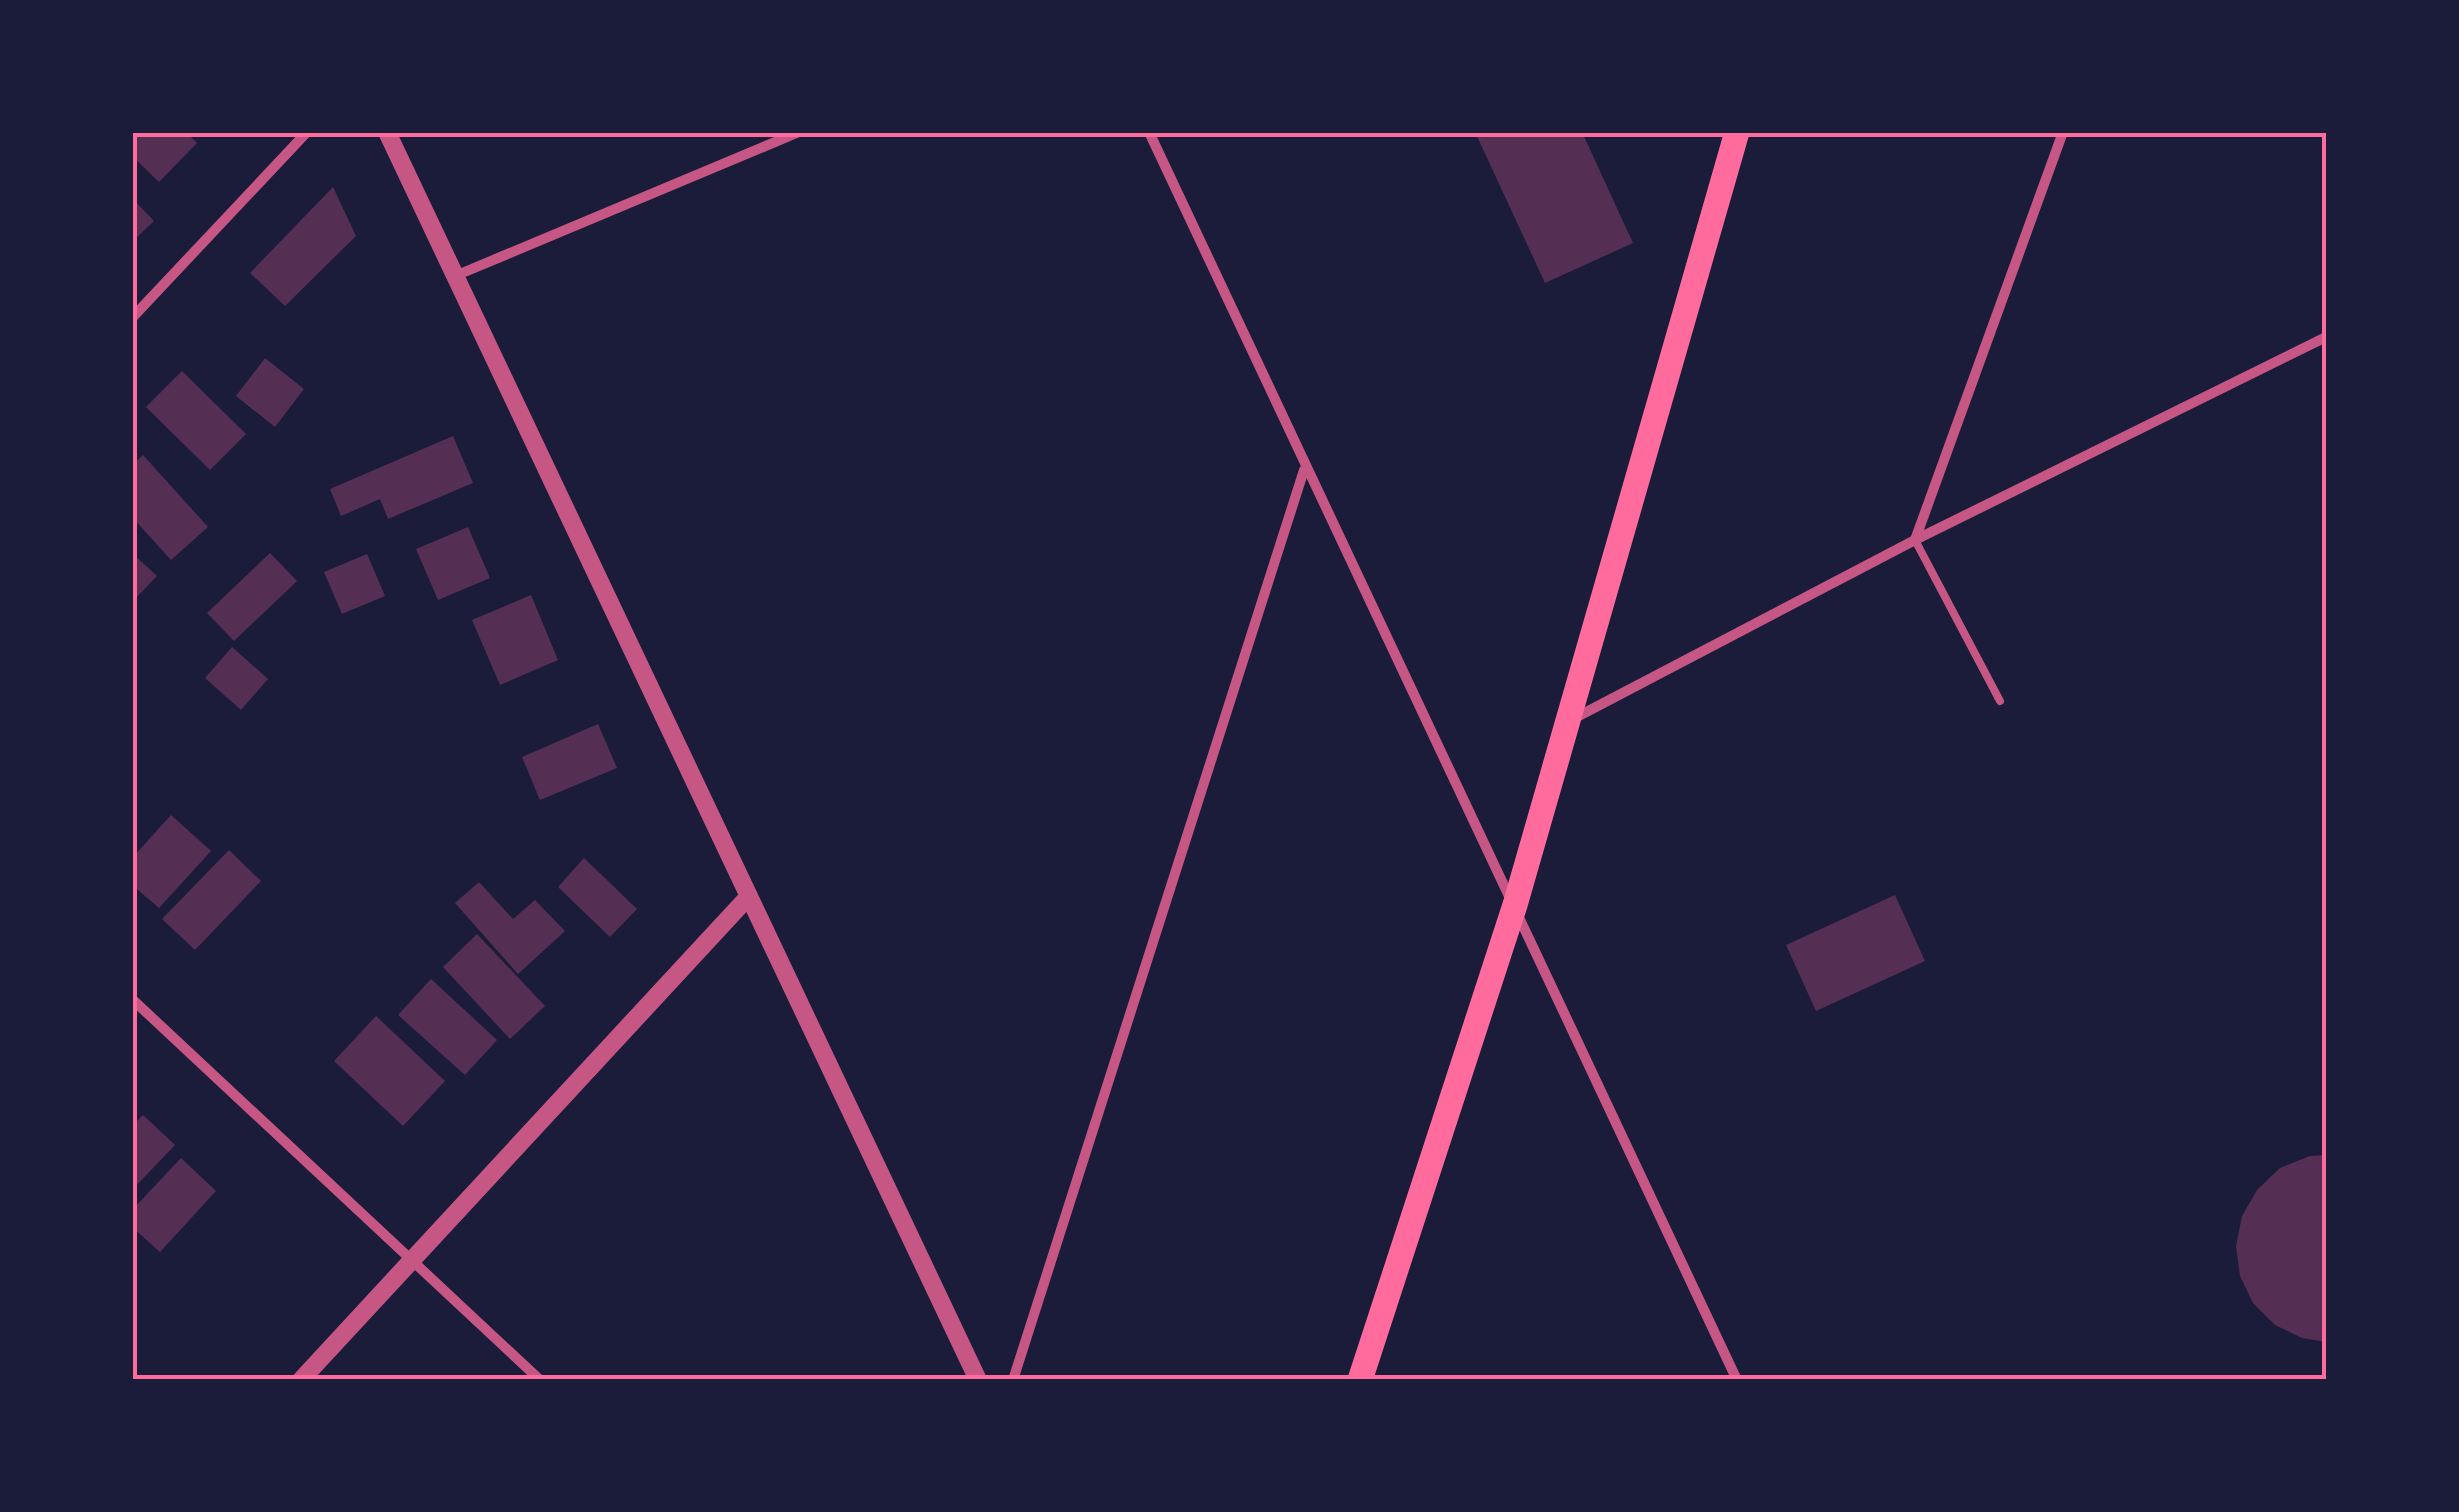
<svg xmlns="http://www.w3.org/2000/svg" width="2459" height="1512" font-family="Inter,sans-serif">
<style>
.building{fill:#542f53}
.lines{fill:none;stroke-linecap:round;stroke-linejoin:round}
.service{stroke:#c65784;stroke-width:8}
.minor{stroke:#c65784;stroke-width:10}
.tertiary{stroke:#c65784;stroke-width:18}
.primary{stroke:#ff6b9d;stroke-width:25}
.neatline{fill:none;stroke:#ff6b9d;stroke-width:4}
</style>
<rect width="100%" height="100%" fill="#1b1b3a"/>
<g class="building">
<polygon points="132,132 186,132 197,143 159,182 132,156"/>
<polygon points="1475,132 1582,132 1633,243 1545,283"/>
<polygon points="333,187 356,236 285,306 250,273"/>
<polygon points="132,198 154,221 132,242"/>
<polygon points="265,358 304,389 275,427 236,396"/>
<polygon points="182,371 246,434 210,470 146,407"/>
<polygon points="453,436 473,483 388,519 380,499 341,516 330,489"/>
<polygon points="143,455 208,527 171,560 132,517 132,465"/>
<polygon points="468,527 490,578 438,600 416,549"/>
<polygon points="132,553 157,576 132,602"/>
<polygon points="270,553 297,581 234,641 207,613"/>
<polygon points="367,554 385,596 342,614 324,572"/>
<polygon points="531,595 558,660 500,685 472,620"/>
<polygon points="232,647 268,679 241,710 205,678"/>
<polygon points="598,724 617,768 540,800 522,757"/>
<polygon points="171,815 211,851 159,908 132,885 132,858"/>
<polygon points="229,850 261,881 195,950 162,919"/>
<polygon points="584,858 637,909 610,937 558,887"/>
<polygon points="479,882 513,919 535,900 565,931 518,974 455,903"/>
<polygon points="1895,895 1925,961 1816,1011 1786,945"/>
<polygon points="477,934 545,1006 510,1039 443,967"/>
<polygon points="431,979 497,1040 465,1075 398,1015"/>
<polygon points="376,1016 445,1081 403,1126 334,1061"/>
<polygon points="143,1115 175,1145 132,1190 132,1126"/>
<polygon points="2326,1155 2326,1342 2302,1338 2275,1325 2253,1303 2240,1276 2236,1246 2242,1216 2257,1190 2280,1168 2310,1156"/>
<polygon points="181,1158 216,1191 160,1252 132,1227 132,1210"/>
</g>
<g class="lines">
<polyline class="service" points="1915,540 2000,701"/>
<g class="minor">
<polyline points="1149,132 1737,1380"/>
<polyline points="455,276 799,132"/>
<polyline points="132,318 307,132"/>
<polyline points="1915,540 2063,132"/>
<polyline points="1573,719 1915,540 2326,337"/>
<polyline points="132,999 540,1380"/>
<polyline points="1013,1380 1304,470"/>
</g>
<g class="tertiary">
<polyline points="387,132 978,1380"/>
<polyline points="301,1380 749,896"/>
</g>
<polyline class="primary" points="1360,1380 1515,905 1737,132"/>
</g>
<rect width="2459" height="1512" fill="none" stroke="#1b1b3a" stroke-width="270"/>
<rect x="135" y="135" width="2189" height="1242" class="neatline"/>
</svg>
